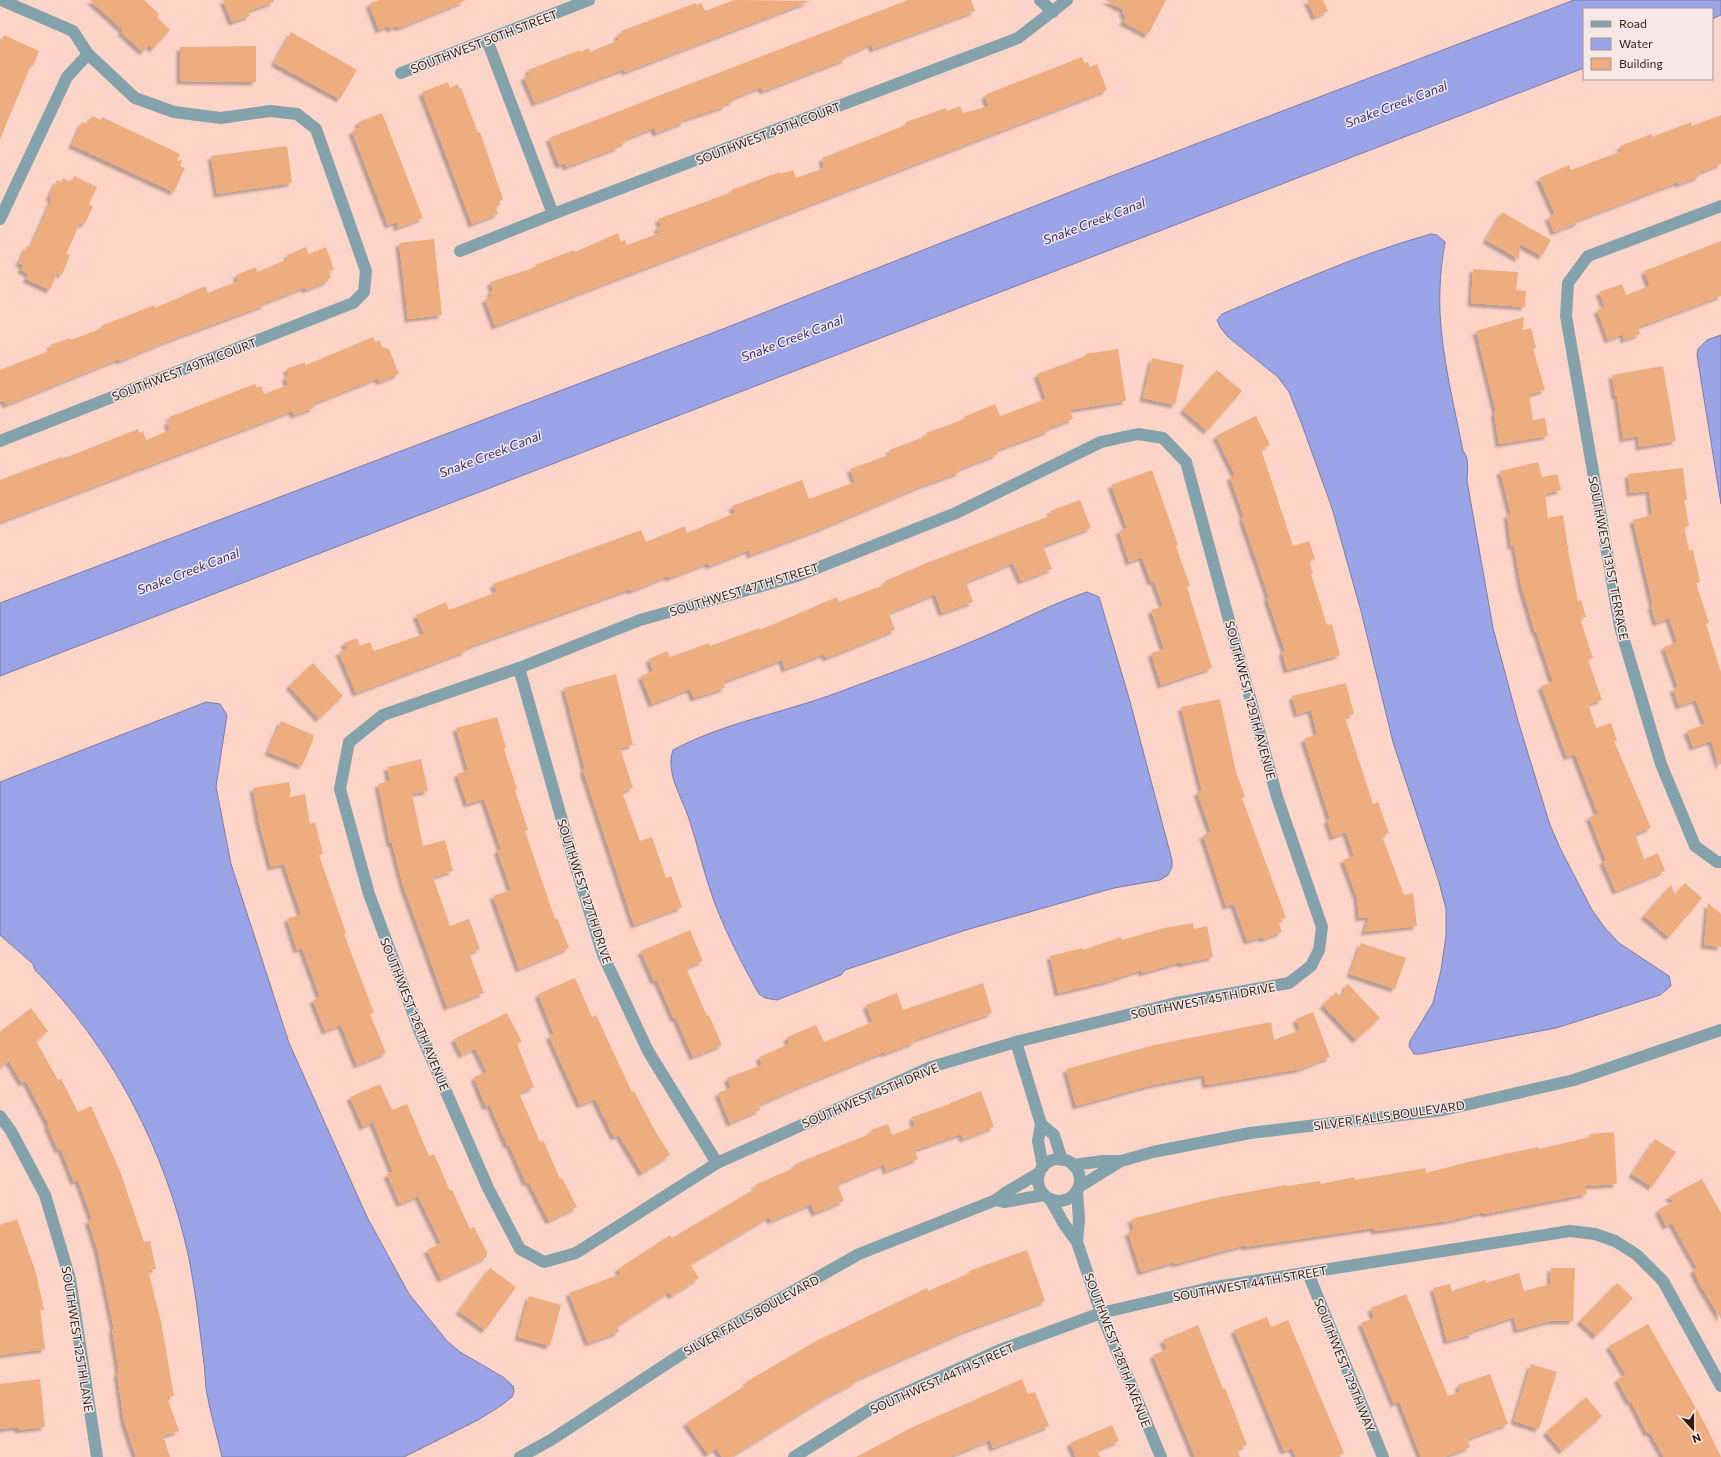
<svg xmlns="http://www.w3.org/2000/svg" width="1721" height="1457" font-family="Commissioner,sans-serif">
<style>
.water{fill:#9aa4e7;stroke:#7b7ba8}
.building{fill:#eead7e;filter:url(#shadow)}
.lines{fill:none;stroke-linecap:round;stroke-linejoin:round}
.street{stroke:#84a2ab;stroke-width:12}
.labels{text-anchor:middle;dominant-baseline:central;stroke-width:3;stroke-linejoin:round;paint-order:stroke}
.street-label{font-size:12px;fill:#331b14;stroke:#f6e8e4}
.water-label{font-size:13px;font-style:italic;fill:#2f317e;stroke:#f6e8e4}
</style>
<defs>
<filter id="shadow"><feDropShadow dx="-3.5" dy="3.5" stdDeviation="1" flood-color="#0004"/></filter>
</defs>
<rect width="100%" height="100%" fill="#fdd4c8"/>
<g class="water">
<polygon points="1574,0 1721,0 1721,15 1712,19 1712,9 1584,9 1584,68 0,676 0,603 715,332 1088,185"/>
<path d="M1431,234L1437,235L1445,242C1441,265 1439,288 1440,312C1442,358 1454,405 1463,451C1470,458 1467,472 1467,481L1493,628L1518,721L1550,825L1560,848L1592,910L1605,928L1619,943L1669,976L1671,986L1660,995L1556,1028L1420,1054H1414L1409,1046L1410,1041L1433,1003L1441,970L1446,936V909L1439,882L1393,742L1361,611L1332,508L1301,422L1289,392L1278,377L1228,337L1220,327L1217,320L1222,314C1291,285 1359,254 1431,234Z"/>
<polygon points="1721,335 1721,504 1697,355 1698,349 1707,340"/>
<path d="M1087,592L1099,597L1129,698L1172,860V867L1168,875L1160,880L1114,888L966,930L845,970L841,975L777,1000L765,998L759,994C742,964 726,933 714,901C704,874 698,846 689,819C682,797 665,773 673,750C725,722 784,713 839,692C890,673 942,655 992,633C1024,619 1054,603 1087,592Z"/>
<path d="M206,702L220,704L227,715L216,787L231,864L289,1043L367,1217L409,1294L447,1341L460,1352L503,1377L513,1386L514,1392L512,1397L502,1405L478,1420L404,1457H222C217,1435 210,1412 206,1389C205,1378 205,1367 203,1356C199,1322 195,1287 188,1254C165,1149 111,1046 35,970L33,964L0,935V782Z"/>
</g>
<g class="building">
<polygon points="90,0 144,0 159,14 157,17 170,30 153,49 149,45 143,52 121,32 123,30"/>
<polygon points="223,0 274,0 274,2 248,11 250,16 232,22"/>
<polygon points="379,0 464,0 465,1 399,28 398,26 390,29 389,26 379,30 369,4"/>
<polygon points="734,0 810,1 625,72 624,69 535,103 524,77 530,74 528,70 580,50 581,52 589,48 590,52 619,40 617,35 622,33 621,31 696,3 696,5 701,3 705,11"/>
<polygon points="908,0 971,0 975,11 873,49 871,44 845,56 846,59 763,91 761,87 733,98 734,101 726,104 726,106 683,120 684,122 656,133 654,128 625,139 626,142 618,145 619,147 566,167 565,163 559,165 549,138"/>
<polygon points="1105,0 1166,0 1148,35 1123,22 1126,16 1122,13 1124,10"/>
<polygon points="1307,0 1323,0 1328,11 1315,17"/>
<polygon points="291,32 357,70 340,99 274,63"/>
<polygon points="4,35 39,51 33,66 31,65 0,139 0,44"/>
<polygon points="256,46 256,82 180,81 180,47"/>
<polygon points="1082,57 1084,63 1088,62 1090,67 1097,64 1107,90 495,326 485,299 492,297 490,292 493,291 490,282 536,267 535,265 574,250 575,252 618,233 621,242 625,240 627,245 633,243 659,233 657,228 661,226 658,219 732,192 731,190 779,172 780,174 793,170 796,178 824,168 822,158 906,125 906,122 946,108 947,111 960,106 963,113 989,106 985,97 987,94"/>
<polygon points="448,82 450,88 458,84 459,88 461,88 478,133 480,132 503,199 499,202 500,205 496,207 498,214 472,224 422,92"/>
<polygon points="382,113 423,218 397,228 397,222 388,225 352,131 360,128 358,122"/>
<polygon points="1721,115 1721,164 1698,173 1700,176 1679,184 1678,182 1578,220 1579,222 1554,232 1548,217 1555,214 1539,178 1569,165 1571,170 1622,151 1620,146 1651,134 1652,137 1691,122 1692,126"/>
<polygon points="92,116 101,120 102,117 180,154 177,161 182,160 180,166 185,168 174,192 72,145 82,122 88,124"/>
<polygon points="287,146 292,183 217,194 211,156"/>
<polygon points="74,176 97,187 89,204 93,206 84,225 80,223 66,254 70,255 62,275 57,273 50,290 26,279 29,274 21,270 23,265 19,263 27,246 31,247 52,199 49,197 57,180 61,182 63,178 71,182"/>
<polygon points="1502,212 1551,240 1542,256 1520,244 1519,259 1486,240"/>
<polygon points="434,239 442,315 408,319 399,243"/>
<polygon points="1721,241 1721,296 1638,327 1640,334 1624,340 1623,334 1608,340 1597,310 1605,307 1599,292 1622,284 1626,295 1650,286 1644,271"/>
<polygon points="306,247 309,254 326,247 334,270 329,272 331,278 328,279 328,281 306,290 305,287 264,303 265,305 162,343 120,361 119,359 79,375 6,405 5,401 0,402 0,370 51,350 50,345 70,338 71,340 102,328 101,326 134,313 154,305 155,308 205,286 208,293 238,281 236,275 256,267 257,272 288,259 287,255"/>
<polygon points="1473,269 1518,272 1516,290 1526,291 1525,307 1471,303"/>
<polygon points="1524,317 1523,330 1531,328 1536,348 1533,349 1545,390 1529,395 1533,420 1545,418 1548,436 1499,444 1494,412 1496,412 1476,331"/>
<polygon points="373,337 375,342 380,340 382,347 389,349 399,374 379,382 378,378 312,404 314,408 294,415 292,411 0,522 0,480 61,457 62,458 70,456 138,429 139,433 143,431 146,440 170,430 167,422 171,421 169,417 255,384 257,388 261,386 264,394 288,385 285,377 289,375 286,369 305,362 306,365"/>
<polygon points="1118,349 1126,401 1070,410 1073,419 1048,428 1049,431 996,450 998,454 959,469 960,472 921,486 820,529 750,555 749,550 709,566 708,563 669,578 668,576 631,591 630,589 465,648 466,651 356,693 339,652 347,649 344,643 357,638 360,646 370,642 374,651 424,634 416,615 446,602 449,610 497,592 493,584 641,530 646,542 685,526 687,533 735,513 732,506 802,480 809,499 855,482 850,469 891,454 889,450 927,436 926,433 965,419 964,417 995,404 1000,416 1046,399 1037,374 1086,356 1085,354"/>
<polygon points="1152,358 1184,365 1175,405 1143,398"/>
<polygon points="1663,366 1676,441 1639,447 1638,436 1623,439 1617,396 1615,396 1612,375"/>
<polygon points="1217,370 1242,391 1207,431 1183,410"/>
<polygon points="1256,416 1270,445 1261,449 1293,546 1309,541 1315,559 1309,561 1313,573 1311,574 1327,625 1332,624 1340,655 1287,670 1282,652 1285,651 1267,598 1269,597 1242,518 1244,517 1230,477 1235,475 1216,436"/>
<polygon points="1538,462 1542,477 1557,474 1561,490 1545,494 1548,518 1563,515 1569,555 1578,601 1581,600 1586,617 1580,619 1593,658 1588,660 1602,700 1588,704 1596,728 1611,723 1617,740 1614,741 1651,828 1635,834 1644,859 1658,853 1665,871 1616,891 1603,862 1606,860 1589,817 1598,814 1575,754 1567,757 1541,686 1553,682 1536,631 1535,632 1521,585 1514,545 1511,546 1507,514 1511,514 1500,471"/>
<polygon points="1683,468 1687,500 1684,500 1689,526 1684,527 1689,551 1693,550 1700,582 1696,583 1709,623 1706,624 1721,672 1721,764 1719,765 1711,741 1693,747 1687,731 1705,724 1696,700 1679,706 1673,689 1678,687 1664,647 1677,642 1669,618 1656,623 1651,606 1653,605 1633,520 1652,515 1649,491 1630,493 1628,474"/>
<polygon points="1152,470 1178,545 1176,546 1190,586 1187,587 1212,668 1161,685 1151,653 1164,649 1151,610 1163,606 1154,581 1151,582 1142,557 1129,562 1119,531 1127,528 1111,485"/>
<polygon points="1080,500 1091,528 1043,546 1052,569 1021,581 1013,563 966,582 973,602 942,613 935,594 889,613 895,630 856,646 826,658 824,654 785,669 782,660 723,682 725,688 694,698 690,689 652,704 641,676 653,671 649,659 667,651 670,657 709,643 710,646 760,628 760,630 837,597 839,602 886,584 885,581 924,564 1052,515 1050,511"/>
<polygon points="313,663 343,696 319,719 289,686"/>
<polygon points="616,674 633,745 620,748 633,788 622,792 640,841 652,837 666,878 671,876 682,907 634,925 583,770 585,769 564,688"/>
<polygon points="1346,683 1354,714 1345,717 1373,804 1378,802 1389,833 1382,836 1404,895 1413,893 1417,926 1364,932 1369,917 1359,918 1357,897 1343,860 1354,856 1346,832 1333,837 1327,820 1330,819 1304,739 1317,734 1311,710 1297,714 1292,696"/>
<polygon points="1220,699 1236,772 1245,797 1242,798 1286,918 1278,920 1282,932 1263,939 1262,937 1247,941 1234,904 1226,906 1203,835 1211,832 1197,792 1202,791 1181,707"/>
<polygon points="497,717 506,748 504,749 517,789 515,790 528,830 525,831 555,919 557,918 569,948 519,969 493,896 511,890 497,850 501,849 484,799 467,804 457,774 468,770 456,728"/>
<polygon points="281,721 313,735 313,740 302,766 268,752"/>
<polygon points="421,759 428,791 412,794 423,846 445,840 453,871 433,877 450,926 469,919 480,949 469,953 484,993 447,1007 403,885 392,843 390,843 378,784 390,781 387,767"/>
<polygon points="289,782 291,792 289,797 305,794 310,824 315,822 323,854 319,855 346,933 344,934 374,1013 370,1014 386,1053 357,1065 341,1025 325,1031 313,1000 320,997 302,948 297,950 287,919 301,914 284,864 271,867 259,822 253,788"/>
<polygon points="1685,883 1702,898 1669,937 1644,916 1671,885 1675,895"/>
<polygon points="1708,903 1721,914 1721,947 1704,945"/>
<polygon points="1193,923 1194,929 1207,926 1213,957 1181,964 1181,962 1142,973 1141,970 1105,982 1058,993 1050,956 1083,948 1083,950 1121,937 1122,940 1164,928"/>
<polygon points="690,930 703,961 686,968 707,1016 709,1015 722,1045 693,1057 676,1018 674,1019 657,980 654,981 641,951"/>
<polygon points="1361,943 1406,958 1395,989 1350,974"/>
<polygon points="575,978 592,1017 596,1015 632,1092 634,1091 654,1129 670,1155 642,1173 619,1135 614,1137 595,1099 580,1105 549,1036 554,1034 538,994"/>
<polygon points="983,983 992,1013 914,1040 915,1042 884,1054 884,1052 806,1084 758,1105 760,1110 730,1123 718,1093 731,1088 727,1078 762,1065 759,1057 789,1044 787,1037 816,1025 824,1042 873,1022 866,1005 897,993 903,1010"/>
<polygon points="1347,983 1380,1018 1356,1040 1323,1005 1336,992 1342,998"/>
<polygon points="31,1008 48,1031 36,1041 58,1080 61,1079 78,1112 91,1106 120,1171 144,1242 150,1241 156,1269 148,1270 161,1322 174,1396 167,1397 179,1431 163,1436 170,1457 136,1457 124,1421 117,1373 119,1372 112,1329 114,1329 97,1248 88,1221 92,1219 78,1180 74,1182 61,1149 58,1150 47,1125 49,1125 26,1081 22,1083 9,1061 0,1068 0,1032"/>
<polygon points="1313,1012 1330,1057 1300,1069 1206,1085 1204,1075 1152,1085 1076,1106 1066,1069 1154,1045 1271,1022 1274,1040 1300,1030 1296,1019"/>
<polygon points="507,1013 522,1042 517,1044 534,1087 519,1093 540,1142 543,1140 560,1179 562,1178 577,1207 549,1221 529,1182 526,1183 509,1144 507,1145 490,1105 486,1107 474,1077 487,1072 475,1048 462,1055 454,1039"/>
<polygon points="380,1084 392,1110 407,1104 429,1156 434,1154 450,1191 452,1190 470,1229 474,1227 487,1252 487,1257 441,1279 427,1250 441,1243 418,1196 400,1204 387,1174 393,1172 373,1122 363,1127 350,1097"/>
<polygon points="981,1091 994,1127 963,1139 961,1134 915,1150 918,1159 886,1171 884,1164 837,1184 844,1201 815,1213 811,1204 771,1221 769,1217 690,1264 699,1278 672,1296 669,1292 617,1326 619,1332 588,1343 569,1293 621,1274 618,1269 670,1235 672,1238 756,1188 755,1185 796,1167 795,1164 872,1133 871,1130 888,1124 892,1135 915,1126 912,1117 950,1104 950,1103"/>
<polygon points="1614,1132 1617,1184 1585,1186 1587,1194 1571,1197 1485,1214 1484,1212 1448,1221 1375,1231 1374,1228 1245,1247 1245,1245 1175,1264 1174,1262 1141,1272 1128,1232 1134,1230 1131,1219 1215,1198 1286,1185 1287,1186 1320,1181 1321,1184 1355,1177 1355,1180 1425,1168 1426,1173 1468,1162 1538,1147 1539,1149 1590,1137 1589,1134"/>
<polygon points="1655,1139 1676,1152 1652,1187 1632,1174"/>
<polygon points="1702,1179 1721,1213 1721,1319 1701,1286 1693,1270 1697,1268 1672,1223 1666,1226 1658,1210 1674,1201 1668,1197"/>
<polygon points="17,1219 36,1273 44,1310 40,1310 45,1349 0,1355 0,1225"/>
<polygon points="1027,1250 1045,1301 965,1331 855,1380 856,1382 827,1397 731,1457 722,1457 716,1448 708,1454 686,1423 748,1384 746,1382 816,1341 927,1288 928,1291 970,1273 969,1271"/>
<polygon points="490,1268 516,1287 485,1330 459,1311"/>
<polygon points="1551,1268 1575,1268 1573,1321 1550,1321 1517,1330 1514,1317 1472,1331 1473,1334 1447,1341 1433,1288 1450,1284 1452,1291 1485,1280 1486,1283 1519,1273 1524,1291 1550,1284"/>
<polygon points="1617,1283 1633,1298 1596,1336 1580,1321"/>
<polygon points="1406,1294 1448,1396 1460,1392 1458,1385 1490,1374 1508,1424 1467,1439 1470,1447 1444,1457 1421,1457 1399,1401 1394,1404 1361,1323 1374,1318 1371,1308"/>
<polygon points="529,1296 561,1305 550,1346 518,1337"/>
<polygon points="1267,1317 1271,1327 1288,1320 1344,1453 1335,1457 1296,1457 1292,1448 1284,1451 1234,1330"/>
<polygon points="1648,1324 1705,1424 1721,1457 1664,1457 1650,1432 1647,1433 1631,1401 1629,1402 1617,1379 1626,1375 1609,1346"/>
<polygon points="1198,1325 1223,1389 1225,1388 1247,1445 1237,1449 1240,1457 1195,1457 1153,1355 1167,1349 1163,1340"/>
<polygon points="1531,1364 1557,1372 1539,1429 1514,1421"/>
<polygon points="40,1379 45,1427 18,1430 18,1427 0,1429 0,1384"/>
<polygon points="1022,1379 1028,1394 1035,1392 1049,1426 993,1448 990,1440 949,1457 856,1457 913,1427"/>
<polygon points="1586,1397 1602,1416 1562,1451 1546,1432"/>
<polygon points="1112,1425 1119,1441 1097,1450 1100,1457 1076,1457 1070,1443"/>
</g>
<g class="lines">
<g class="street">
<polyline points="1040,0 1053,12"/>
<polyline points="487,40 553,214"/>
<polyline points="401,73 589,0"/>
<polyline points="1721,206 1588,256 1568,283 1566,316 1620,627 1661,764 1695,846 1717,862 1721,862"/>
<polyline points="0,219 67,77 88,54"/>
<polyline points="460,251 553,214 1018,38 1067,0"/>
<polygon points="1138,434 1163,438 1186,462 1277,797 1322,927 1319,950 1311,966 1289,983 1176,1003 1016,1042 931,1067 717,1163 576,1253 544,1262 520,1249 488,1188 420,1032 369,894 340,789 349,742 383,715 519,668 640,620 797,576 956,513 1101,442"/>
<polyline points="0,441 353,303 364,292 366,271 316,129 297,114 270,111 221,118 174,112 135,98 88,54 73,31 1,0"/>
<polyline points="519,668 567,838 603,955 648,1051 717,1163"/>
<polyline points="1016,1042 1041,1124 1038,1141 1043,1167"/>
<polyline points="0,1116 11,1131 45,1195 70,1279 97,1457"/>
<polyline points="1041,1124 1054,1135 1062,1160"/>
<circle cx="1059" cy="1180" r="21"/>
<polyline points="1073,1165 1103,1161 1121,1161"/>
<polyline points="1079,1187 1121,1161 1153,1152 1250,1133 1443,1110 1574,1080 1721,1030"/>
<polyline points="1077,1190 1079,1221 1077,1242"/>
<polyline points="1050,1199 1064,1224 1077,1242 1101,1313 1161,1457"/>
<polyline points="996,1200 1004,1202 1044,1195"/>
<polyline points="1308,1273 1383,1457"/>
<polyline points="520,1457 551,1440 680,1355 859,1254 996,1200 1005,1193 1039,1173"/>
<polyline points="794,1457 872,1408 1000,1350 1101,1313 1209,1288 1570,1231 1595,1234 1615,1241 1637,1255 1663,1281 1721,1386"/>
</g>
</g>
<g class="labels">
<g class="street-label">
<text transform="translate(484 41) rotate(-21)">SOUTHWEST 50TH STREET</text>
<text transform="translate(768 133) rotate(-21)">SOUTHWEST 49TH COURT</text>
<text transform="translate(184 369) rotate(-21)">SOUTHWEST 49TH COURT</text>
<text transform="translate(1609 558) rotate(79)">SOUTHWEST 131ST TERRACE</text>
<text transform="translate(744 589) rotate(-17)">SOUTHWEST 47TH STREET</text>
<text transform="translate(1251 700) rotate(75)">SOUTHWEST 129TH AVENUE</text>
<text transform="translate(585 891) rotate(72)">SOUTHWEST 127TH DRIVE</text>
<text transform="translate(1203 1000) rotate(-11)">SOUTHWEST 45TH DRIVE</text>
<text transform="translate(415 1014) rotate(68)">SOUTHWEST 126TH AVENUE</text>
<text transform="translate(870 1095) rotate(-23)">SOUTHWEST 45TH DRIVE</text>
<text transform="translate(1389 1115) rotate(-8)">SILVER FALLS BOULEVARD</text>
<text transform="translate(1250 1283) rotate(-10)">SOUTHWEST 44TH STREET</text>
<text transform="translate(751 1315) rotate(-29)">SILVER FALLS BOULEVARD</text>
<text transform="translate(78 1339) rotate(81)">SOUTHWEST 125TH LANE</text>
<text transform="translate(1118 1350) rotate(69)">SOUTHWEST 128TH AVENUE</text>
<text transform="translate(1345 1365) rotate(68)">SOUTHWEST 129TH WAY</text>
<text transform="translate(942 1378) rotate(-24)">SOUTHWEST 44TH STREET</text>
</g>
<g class="water-label">
<text transform="translate(1396 104) rotate(-21)">Snake Creek Canal</text>
<text transform="translate(1094 221) rotate(-21)">Snake Creek Canal</text>
<text transform="translate(792 338) rotate(-21)">Snake Creek Canal</text>
<text transform="translate(490 454) rotate(-21)">Snake Creek Canal</text>
<text transform="translate(188 571) rotate(-21)">Snake Creek Canal</text>
</g>
</g>
<rect x="1583" y="8" width="130" height="72" fill="#f6e8e4" stroke="#a89691"/>
<rect x="1591" y="21" width="20" height="6" fill="#84a2ab" stroke="#a89691"/>
<text x="1619" y="28" font-size="12" fill="#331b14">Road</text>
<rect x="1591" y="38" width="20" height="12" fill="#9aa4e7" stroke="#a89691"/>
<text x="1619" y="48" font-size="12" fill="#331b14">Water</text>
<rect x="1591" y="58" width="20" height="12" fill="#eead7e" stroke="#a89691"/>
<text x="1619" y="68" font-size="12" fill="#331b14">Building</text>
<g transform="translate(1693 1429) rotate(159)" stroke="#f6e8e4" stroke-width="3" paint-order="stroke">
<path d="M0-3L7 15L0 10L-7 15Z" fill="#331b14"/>
<text y="-6" font-size="11" font-weight="bold" text-anchor="middle" fill="#331b14">N</text>
</g>
</svg>
